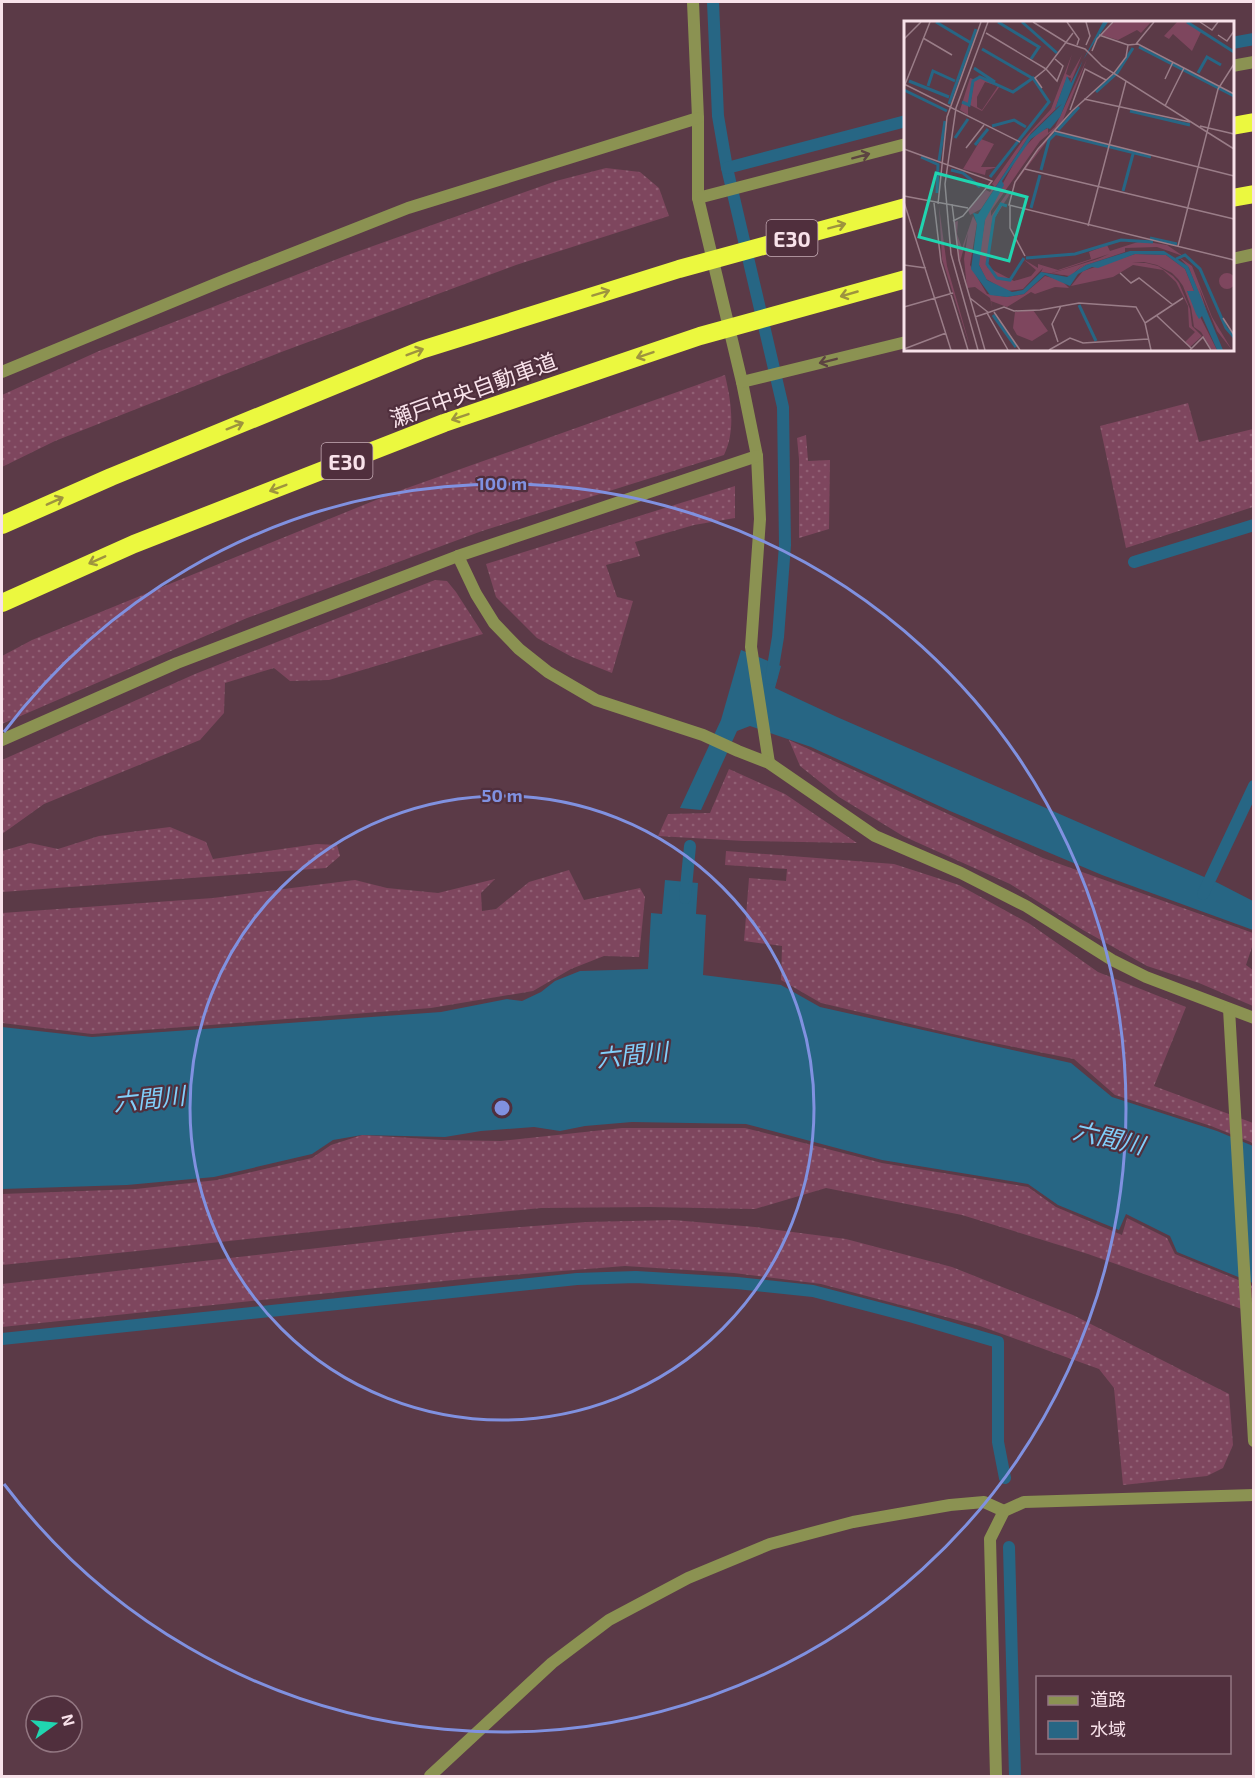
<svg xmlns="http://www.w3.org/2000/svg" width="1255" height="1778" font-family="'Exo 2','Noto Sans JP',sans-serif">
<style>
.grass{fill:url(#grass-dots)}
.water{fill:#276684}
.lines{fill:none;stroke-linecap:round;stroke-linejoin:round}
.stream{stroke:#276684;stroke-width:12}
.minor{stroke:#8b9252;stroke-width:12}
.motorway{stroke:#ebf83f;stroke-width:18}
.oneway{stroke:#5c4341}
.oneway2{stroke:#9e943e}
.ring{fill:none;stroke:#8091e0;stroke-width:3}
.labels{text-anchor:middle;dominant-baseline:central;stroke-width:4.5;stroke-linejoin:round;paint-order:stroke}
.shield{fill:#502f3d;stroke:#c6acb6;stroke-width:1.5}
.shield-label{font-size:21px;font-weight:bold;fill:#f8e2ea}
.street-label{font-size:22px;fill:#f8e2ea;stroke:#502f3d}
.water-label{font-size:24px;font-style:italic;fill:#81cffa;stroke:#502f3d}
.inset-river{fill:none;stroke:#276684;stroke-width:3}
.inset-road{fill:none;stroke:#9a7d88;stroke-width:1.5}
.view{fill:#20d5b0;fill-opacity:0.15;stroke:#20d5b0;stroke-width:3}
.inset-edge{fill:none;stroke:#f8e2ea;stroke-width:3}
.centre{fill:#8091e0;stroke:#502f3d;stroke-width:3}
.ring-label{font-size:18px;text-anchor:middle;font-weight:bold;fill:#8091e0;stroke:#502f3d;stroke-width:4.5;stroke-linejoin:round;paint-order:stroke}
</style>
<defs>
<pattern id="grass-dots" width="8" height="8" patternUnits="userSpaceOnUse" patternTransform="scale(1.5)"><rect width="8" height="8" fill="#7e465e"/><path d="M2 2h.1M6 6h.1" fill="none" stroke="#916075" stroke-width="1.8" stroke-linecap="round"/></pattern>
</defs>
<rect width="100%" height="100%" fill="#5b3a47"/>
<g class="grass">
<polygon points="606,168 640,172 659,188 669,216 516,265 284,351 55,441 2,467 2,395 99,351 345,256 556,181"/>
<path d="M725,375C731,401 736,430 724,455L482,531L247,618L2,724V656L32,640L393,493Z"/>
<polygon points="1188,403 1199,442 1253,429 1253,507 1126,548 1100,426"/>
<polygon points="806,435 808,461 830,460 829,529 799,538 799,459 797,438"/>
<polygon points="735,486 735,518 694,525 635,542 640,556 606,565 617,597 633,601 612,673 572,657 537,638 496,597 486,564"/>
<polygon points="435,580 447,581 456,592 483,634 329,680 290,681 274,668 225,683 224,713 200,740 44,804 2,834 2,760 195,674"/>
<polygon points="789,740 1043,858 1253,933 1253,944 1246,965 1253,970 1253,1006 1199,983 1147,966 1083,930 1010,884 903,836 839,797 800,766"/>
<polygon points="729,769 785,794 857,843 744,841 658,836 668,814 710,813"/>
<polygon points="170,827 206,842 213,859 317,844 337,845 340,856 326,868 2,892 2,851 30,843 58,849 99,836"/>
<polygon points="726,851 894,864 959,885 1030,924 1098,972 1186,1007 1154,1086 1253,1123 1253,1143 1211,1126 1115,1095 1074,1059 974,1039 821,1003 781,980 782,946 744,941 749,878 786,881 787,869 725,865"/>
<polygon points="569,870 584,900 640,888 645,897 639,957 604,956 571,969 533,991 431,1008 92,1034 2,1023 2,913 213,898 355,880 387,888 438,893 495,879 481,893 482,911 496,909 529,882"/>
<polygon points="622,1128 745,1128 882,1163 1028,1187 1056,1207 1122,1235 1127,1218 1167,1238 1175,1254 1253,1286 1253,1313 1088,1254 962,1215 826,1188 755,1209 649,1207 541,1208 411,1221 166,1248 2,1265 2,1194 136,1189 217,1180 312,1158 331,1145 362,1135 444,1140 501,1141"/>
<polygon points="673,1220 755,1227 846,1239 952,1267 1073,1315 1229,1394 1233,1445 1223,1468 1207,1476 1123,1485 1114,1388 1099,1369 980,1326 821,1284 734,1273 625,1266 473,1278 2,1327 2,1284 468,1231 586,1222"/>
</g>
<g class="water">
<polygon points="741,650 781,666 775,688 837,717 1218,883 1253,901 1253,930 1102,875 950,811 811,747 750,726 737,731 701,810 680,808 721,720"/>
<polygon points="665,880 698,883 696,914 706,915 703,975 781,985 820,1007 1071,1063 1112,1097 1217,1131 1253,1146 1253,1283 1177,1252 1170,1236 1126,1214 1119,1230 1058,1205 1028,1184 882,1160 746,1124 632,1122 585,1126 560,1131 534,1127 481,1131 445,1137 362,1135 333,1140 312,1154 214,1177 127,1185 2,1189 2,1027 92,1037 441,1012 507,999 522,1001 541,992 555,981 580,971 648,969 651,913 662,914"/>
</g>
<g class="lines">
<g class="stream">
<polyline points="713,2 718,116 727,168 783,407 785,545 778,637 771,679"/>
<polyline points="1232,43 1254,39"/>
<polyline points="727,168 906,121"/>
<polyline points="1134,562 1254,525"/>
<polyline points="1203,894 1254,786"/>
<polyline points="685,898 690,846"/>
<polyline points="2,1339 577,1279 636,1277 737,1283 813,1291 913,1317 998,1342 998,1442 1005,1478"/>
<polyline points="1009,1547 1015,1776"/>
</g>
<g class="minor">
<polyline points="693,2 698,118 698,198 742,382 757,456 760,519 751,647 769,763"/>
<polyline points="1232,66 1254,62"/>
<polyline points="698,198 906,144"/>
<polyline points="1232,259 1254,254"/>
<polyline points="2,372 225,280 408,208 698,118"/>
<polyline points="742,382 906,342"/>
<polyline points="458,556 476,594 494,623 519,649 548,672 596,700 703,735 738,751 769,763 875,836 961,873 1026,906 1112,960 1146,977 1254,1018"/>
<polyline points="2,740 177,663 458,556 757,456"/>
<polyline points="1229,1009 1254,1441"/>
<polyline points="430,1776 552,1663 609,1620 688,1578 770,1544 853,1522 950,1505 984,1502 1004,1511"/>
<polyline points="996,1776 990,1539 1004,1511 1024,1502 1254,1495"/>
</g>
<g class="motorway">
<polyline points="1232,126 1254,122"/>
<polyline points="1232,198 1254,194"/>
<polyline points="2,525 111,477 421,350 679,269 906,207"/>
<polyline points="2,603 134,544 444,423 700,336 906,279"/>
</g>
</g>
<defs><path id="oneway-shaft" d="M-6 0H5M1.5-3L5.5 0L1.5 3" fill="none" stroke-width="1.6" stroke-linecap="round" stroke-linejoin="round" transform="scale(1.5)"/></defs>
<g class="oneway">
<use href="#oneway-shaft" transform="translate(861 156) rotate(-15)"/>
<use href="#oneway-shaft" transform="translate(828 361) rotate(166)"/>
</g>
<g class="oneway2">
<use href="#oneway-shaft" transform="translate(837 226) rotate(-15)"/>
<use href="#oneway-shaft" transform="translate(601 293) rotate(-17)"/>
<use href="#oneway-shaft" transform="translate(849 294) rotate(164)"/>
<use href="#oneway-shaft" transform="translate(415 352) rotate(-21)"/>
<use href="#oneway-shaft" transform="translate(645 355) rotate(161)"/>
<use href="#oneway-shaft" transform="translate(460 417) rotate(161)"/>
<use href="#oneway-shaft" transform="translate(235 426) rotate(-22)"/>
<use href="#oneway-shaft" transform="translate(278 488) rotate(159)"/>
<use href="#oneway-shaft" transform="translate(55 501) rotate(-24)"/>
<use href="#oneway-shaft" transform="translate(97 560) rotate(156)"/>
</g>
<g class="ring">
<circle cx="502" cy="1108" r="312"/>
<path d="M4 732A624 624 0 1 1 4 1484"/>
</g>
<g class="labels">
<g class="shield">
<rect x="766.5" y="220" width="51" height="36" rx="4.5"/>
<rect x="321.5" y="443" width="51" height="36" rx="4.5"/>
</g>
<g class="shield-label">
<text x="792" y="238">E30</text>
<text x="347" y="461">E30</text>
</g>
<g class="street-label">
<text transform="translate(473 389) rotate(-20)">瀬戸中央自動車道</text>
</g>
<g class="water-label">
<text transform="translate(632 1054) rotate(-6)">六間川</text>
<text transform="translate(149 1098) rotate(-6)">六間川</text>
<text transform="translate(1109 1137) rotate(13)">六間川</text>
</g>
</g>
<g transform="translate(904 21)">
<rect width="330" height="330" fill="#5b3a47"/>
<path d="M273,1H282L297,11L288,30L269,13L265,18L260,15ZM168,33L162,53L166,55L178,34L165,66L167,57L163,56L151,88L158,82L127,112L77,188L66,194L64,189L82,169L86,171L90,165L88,163L119,119L147,88ZM183,38L159,99L105,170L147,111L136,120L87,190V195L103,172L106,173L88,201L83,246L110,260L127,255L132,249L119,238L134,247V243L154,249L187,238L185,231L203,224L206,230L237,220L263,224L279,235L253,226L221,227V231L182,244L167,255L137,251L139,247L119,268L103,270L82,258L74,242L82,193L116,131L135,111L144,107V112L151,106ZM205,233L176,246L169,254L148,252ZM74,54L96,65L78,90L64,83V94L56,89L66,57L69,58L67,66V79L70,60L76,56ZM81,61L94,65L78,89L73,86V76ZM77,118L90,123L77,146H94L82,149L81,154L59,148ZM35,185L43,245L67,329L38,238ZM69,195L73,202L66,244L83,273L103,276L120,273L141,255L157,259L165,267L151,266L131,273L127,271L103,286L87,280L89,290L86,277L71,266L63,267L60,238L64,212L56,241L50,201L54,200L53,213L58,227ZM231,233L262,234L281,248L290,270H283L313,329H308L297,311L290,306L287,286L279,265L274,258L268,252L253,244L240,241L228,242H242L254,245L269,255L275,262L286,288L288,305L298,315L286,326L281,321L291,311L285,306L284,285L272,261L259,249L229,244L209,256L167,265L179,250ZM275,236L288,245L308,296L328,329L313,310L295,266L306,301L285,247ZM315 260a8 8 0 1 1 16 0a8 8 0 1 1-16 0Z" fill="#7e465e" fill-rule="evenodd"/>
<path d="M207,234L176,246L167,255L148,252ZM129,289L144,310L128,320L113,314L109,307L111,291Z" fill="#7e465e"/>
<path d="M210,1H247L237,12L233,9L214,19L197,14Z" fill="#7e465e"/>
<path d="M199,1H204L179,39L156,96L146,108L143,107L127,118L98,160L100,164L81,199L75,244L83,259L108,271L119,269L137,251L163,256L182,244L226,230H260L284,245L319,329H313L298,295L295,298L292,293L283,270H290L281,248L262,234L231,233L194,247L188,246L174,253L166,265L141,254L120,273L103,276L86,274L67,248L73,203L69,192L74,193L125,115L158,83L151,88L163,55L167,62Z" fill="#276684"/>
<path class="inset-river" d="M32,1L67,22M94,1L135,26L127,38M118,1L153,32M283,1L330,31M235,26L330,75M78,28L128,57M70,47L91,61M294,52L303,36L317,44M5,60L45,76M24,65L29,50L51,60M0,69L43,90M192,71L213,52L229,27M58,81L65,84L69,60L76,56L109,71L129,57L145,81L86,156M45,83L72,8M226,90L286,104M88,105L110,99L122,106M154,109L175,86M150,112L247,136M51,117L64,98M71,124L84,108M17,136L35,144M35,140L41,100M47,149L59,152L76,166M137,149L145,119L151,113M219,170L229,133M33,172L34,143M103,185L97,183L90,196L83,243L93,257L106,259L120,237M127,187L136,154M246,217L273,223M122,237L171,233L217,219L249,221M272,238L281,234L296,248L322,307L330,316M175,284L192,320M89,294L112,326"/>
<path class="inset-road" d="M129,1L163,22L181,28L198,45L330,128M163,1L175,18L173,24M182,1L186,15L182,24M296,1L308,9L314,1M82,12L142,48L169,12M195,14L224,24M314,14L323,20L330,10M19,17L48,34M0,18L17,1M232,23L250,1M188,30L193,18L209,1M261,58L269,41M0,63L116,121M0,66L26,1M138,67L131,57L142,48L153,60L159,45L151,38M330,73L234,23L224,24L222,36L210,52L168,90L134,128L111,161L105,184L330,239M180,78L286,101M261,85L280,47M166,89L181,48L202,59M296,105L330,113M151,110L330,155M62,127L80,104M0,128L88,160L59,195L49,200M121,148L330,198M83,167L108,172M0,175L64,187M0,181L47,329M30,182L37,241L64,329M34,183L43,96L77,1M48,183L55,239L81,329M106,185V207L121,235M184,205L222,60M274,225L314,68L330,43M0,244L22,247M216,252L227,262L235,257L269,284M66,277L85,292M0,286L49,272M90,291L116,329M83,292L100,286L110,290L136,289L175,282L232,286L241,302L247,329M253,295L287,327M71,296L83,292L104,329M319,297L330,314M241,302L279,277M154,321L148,303L157,285M0,328L42,312M74,329L47,233L41,163L52,87L84,1M145,329L166,317L179,322L244,318M286,329L299,316L307,329"/>
<path class="view" d="M32,152L123,176L105,240L15,216Z"/>
<rect width="330" height="330" class="inset-edge"/>
</g>
<circle cx="502" cy="1108" r="9" class="centre"/>
<g class="ring-label">
<text x="502" y="490">100 m</text>
<text x="502" y="802">50 m</text>
</g>
<rect width="1255" height="1778" fill="none" stroke="#f8e2ea" stroke-width="6"/>
<rect x="1036" y="1676" width="195" height="78" fill="#502f3d" stroke="#937782" stroke-width="1.5"/>
<rect x="1048" y="1696" width="30" height="9" fill="#8b9252" stroke="#937782" stroke-width="1.5"/>
<text x="1090" y="1706" font-size="18" fill="#f8e2ea">道路</text>
<rect x="1048" y="1721" width="30" height="18" fill="#276684" stroke="#937782" stroke-width="1.5"/>
<text x="1090" y="1736" font-size="18" fill="#f8e2ea">水域</text>
<g transform="translate(54 1724) rotate(75)"><circle r="28" fill="#502f3d" stroke="#937782" stroke-width="1.5"/>
<path d="M0-4.5L10 22L0 15L-10 22Z" fill="#20d5b0"/>
<text y="-9" font-size="16" font-weight="bold" text-anchor="middle" fill="#f8e2ea">N</text>
</g>
</svg>
